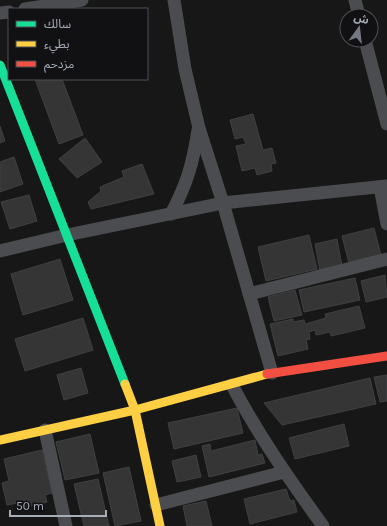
<svg xmlns="http://www.w3.org/2000/svg" width="387" height="526" font-family="Karla,'Noto Sans Arabic',sans-serif">
<style>
.building{fill:#353536;stroke:#3f4043}
.lines{fill:none;stroke-linecap:round;stroke-linejoin:round}
.street{stroke:#4b4c50;stroke-width:13}
.fast{stroke:#16e098;stroke-width:9}
.slow{stroke:#ffcf43;stroke-width:9}
.jam{stroke:#f24e42;stroke-width:9}
</style>
<rect width="100%" height="100%" fill="#171717"/>
<g class="building">
<polygon points="35,79 62,79 83,135 59,144"/>
<polygon points="253,114 263,150 272,148 276,163 271,164 272,171 257,175 255,168 242,171 236,146 246,144 243,137 235,139 230,120"/>
<polygon points="0,126 5,141 0,143"/>
<polygon points="85,138 102,162 77,178 59,159"/>
<polygon points="14,157 23,184 0,192 0,162"/>
<polygon points="142,164 154,194 91,209 88,202 101,191 100,187 124,177 122,171"/>
<polygon points="29,195 37,221 10,229 1,202"/>
<polygon points="374,228 382,259 350,267 342,236"/>
<polygon points="309,235 317,269 266,281 258,247"/>
<polygon points="337,239 342,266 320,271 315,244"/>
<polygon points="60,259 73,300 23,315 11,274"/>
<polygon points="385,275 387,297 366,302 361,281"/>
<polygon points="355,278 360,300 304,312 299,290"/>
<polygon points="295,290 302,315 274,321 268,297"/>
<polygon points="359,306 365,328 331,336 330,332 316,335 315,330 309,332 310,339 306,340 308,349 278,356 270,324 293,319 293,322 304,320 305,324 326,318 325,314"/>
<polygon points="83,318 93,350 25,371 15,339"/>
<polygon points="81,368 88,393 64,400 57,375"/>
<polygon points="387,375 387,401 380,402 374,377"/>
<polygon points="370,378 376,404 282,425 264,403"/>
<polygon points="237,408 243,433 174,449 168,423"/>
<polygon points="344,424 349,446 295,459 289,438"/>
<polygon points="90,434 99,473 65,480 56,442"/>
<polygon points="255,440 258,455 262,454 265,463 209,477 202,446 210,444 211,451"/>
<polygon points="42,450 52,493 45,495 47,502 19,509 18,503 7,505 2,483 9,481 4,459"/>
<polygon points="196,455 201,477 177,482 172,461"/>
<polygon points="129,467 141,521 115,526 103,473"/>
<polygon points="98,479 109,526 84,526 74,484"/>
<polygon points="286,489 290,501 294,500 297,512 250,524 244,499"/>
<polygon points="206,501 212,526 187,526 183,506"/>
</g>
<g class="lines">
<g class="street">
<polyline points="174,0 185,69 199,128 223,203 272,373"/>
<polyline points="355,0 359,16"/>
<polyline points="25,9 82,0"/>
<polyline points="0,13 9,12"/>
<polyline points="365,40 387,124"/>
<polyline points="380,187 387,224"/>
<path d="M171,214C187,184 193,163 198,130"/>
<polyline points="0,251 67,235 223,203 387,186"/>
<polyline points="249,294 387,259"/>
<path d="M232,385C258,435 290,480 323,526"/>
<polyline points="45,430 66,526"/>
<polyline points="156,505 284,472"/>
</g>
<polyline class="fast" points="0,65 125,384"/>
<g class="slow">
<polyline points="125,384 135,410 160,526"/>
<polyline points="0,440 135,410 267,374"/>
</g>
<polyline class="jam" points="267,374 387,356"/>
</g>
<rect x="8" y="8" width="140" height="72" fill="#111113" stroke="#4d4f55"/>
<rect x="16" y="21" width="20" height="6" fill="#16e098" stroke="#4d4f55"/>
<text x="44" y="28" font-size="12" fill="#a8adb8">سالك</text>
<rect x="16" y="41" width="20" height="6" fill="#ffcf43" stroke="#4d4f55"/>
<text x="44" y="48" font-size="12" fill="#a8adb8">بطيء</text>
<rect x="16" y="61" width="20" height="6" fill="#f24e42" stroke="#4d4f55"/>
<text x="44" y="68" font-size="12" fill="#a8adb8">مزدحم</text>
<g transform="translate(359 28) rotate(15)"><circle r="19" fill="#111113" stroke="#4d4f55"/>
<path d="M0-3L7 15L0 10L-7 15Z" fill="#757880"/>
<text y="-6" font-size="11" font-weight="bold" text-anchor="middle" fill="#a8adb8">ش</text>
</g>
<path d="M10 510v6h96v-6" fill="none" stroke="#a8adb8" stroke-width="2"/>
<text x="16" y="510" font-size="12" fill="#a8adb8" stroke="#111113" stroke-width="3" paint-order="stroke">50 m</text>
</svg>
